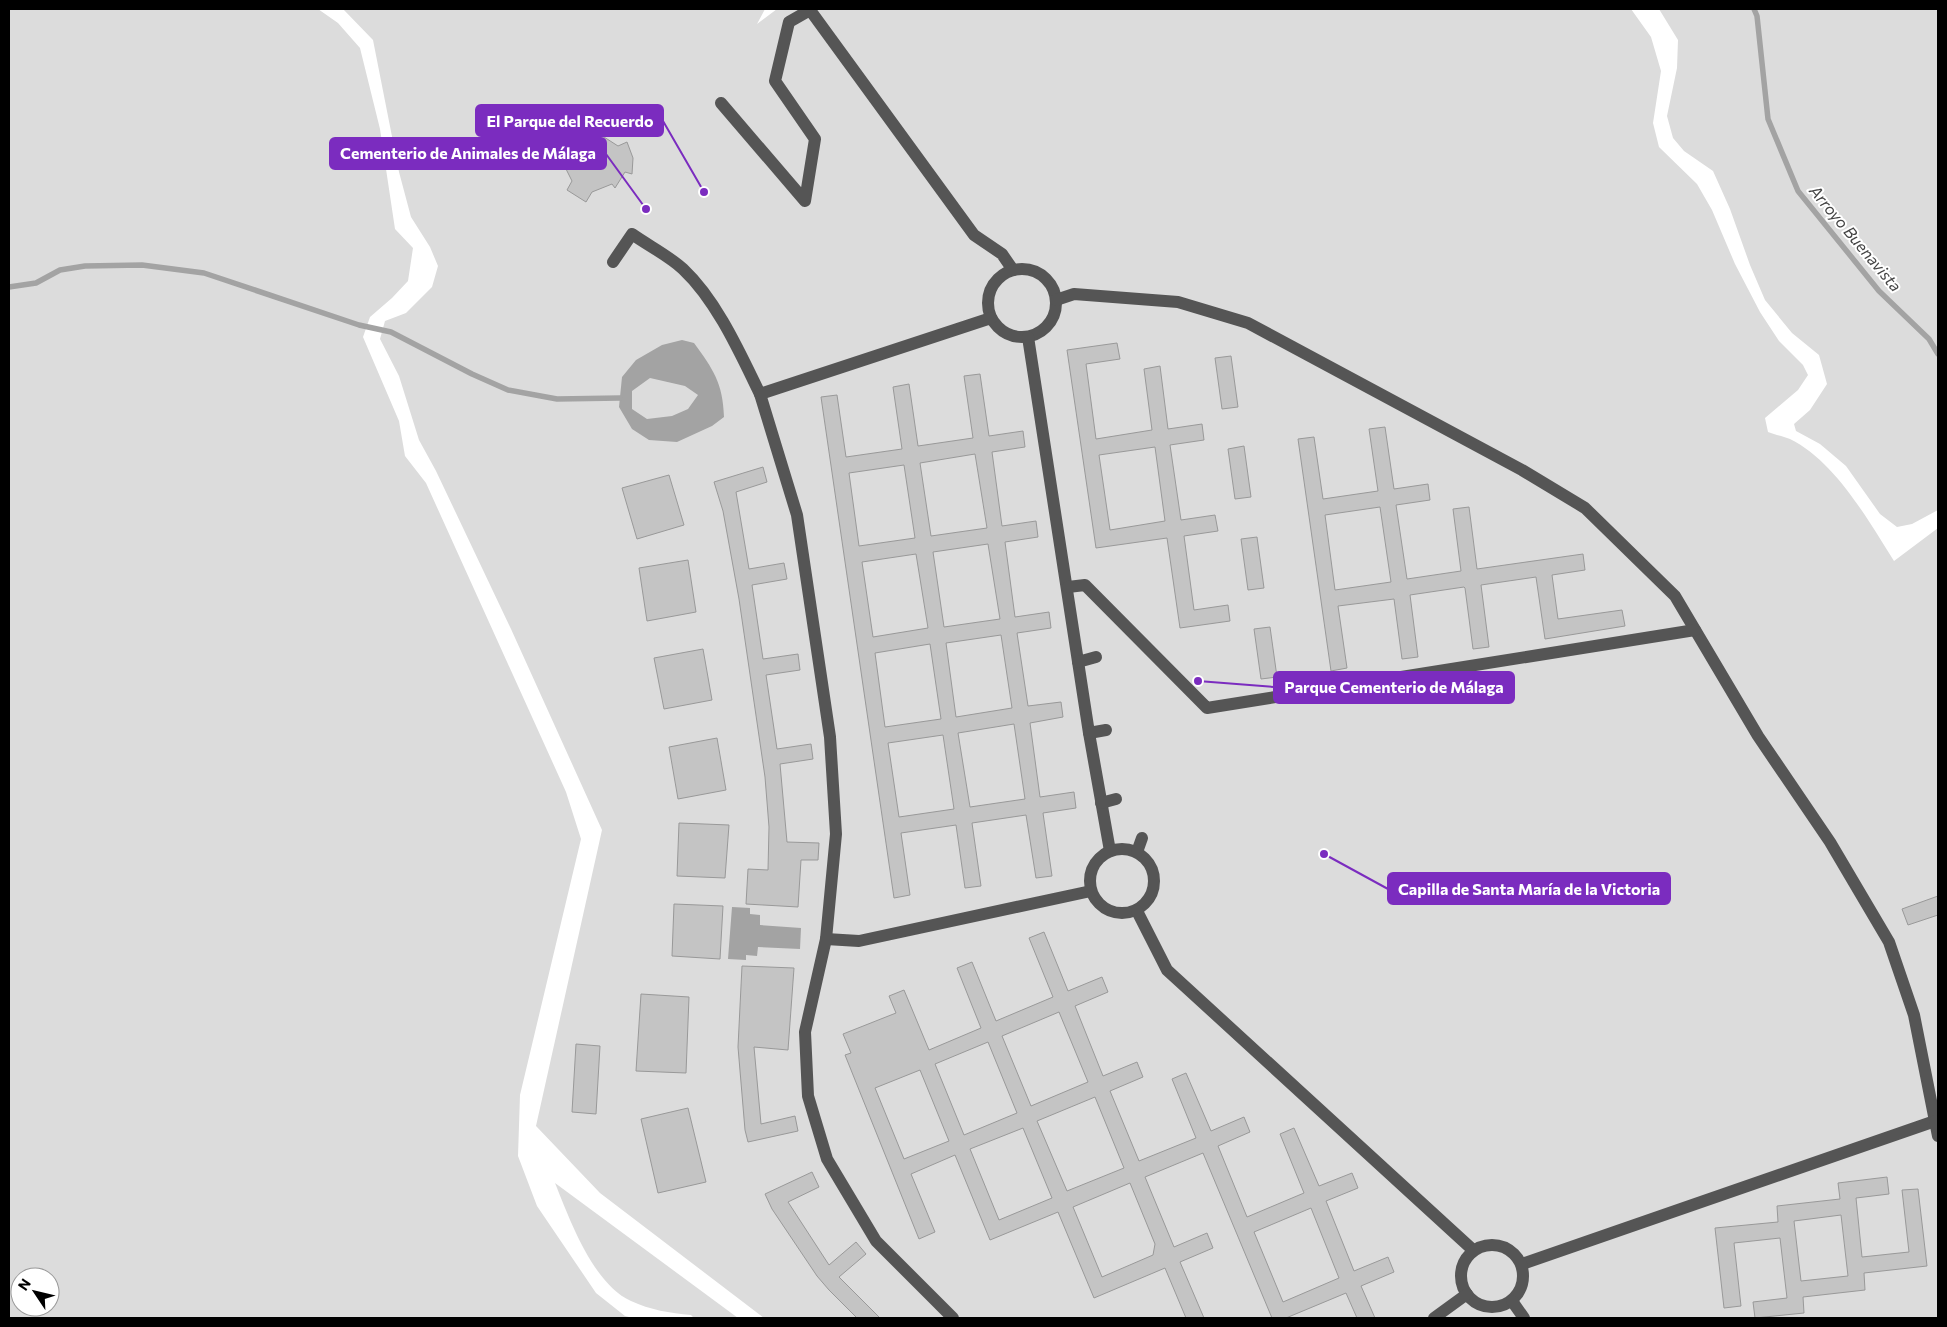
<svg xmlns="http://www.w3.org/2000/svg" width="1947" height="1327" font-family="Commissioner,sans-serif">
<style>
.green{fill:#dcdcdc;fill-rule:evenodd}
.water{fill:#a3a3a3;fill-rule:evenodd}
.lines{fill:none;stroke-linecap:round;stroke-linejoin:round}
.stream{stroke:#a3a3a3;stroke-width:5.5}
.building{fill:#c4c4c4;stroke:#999;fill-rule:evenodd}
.minor{stroke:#555;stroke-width:12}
.labels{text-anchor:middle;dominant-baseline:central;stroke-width:4;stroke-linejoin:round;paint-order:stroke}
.water-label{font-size:16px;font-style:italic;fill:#444;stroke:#fff}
.leader{fill:none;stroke:#7b2cbf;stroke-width:2}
.callout-dot{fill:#7b2cbf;stroke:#fff;stroke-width:2}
.callout{fill:#7b2cbf;stroke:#7b2cbf;stroke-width:2}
.callout-label{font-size:16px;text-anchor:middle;font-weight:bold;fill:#fff}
</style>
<rect width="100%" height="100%" fill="#fff"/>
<g class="green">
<path d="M9,9H318L338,23L360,48L380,129L395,229L413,248L408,281L392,298L370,317L363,337L399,421L405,456L426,483L566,792L581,839L520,1095L518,1156L537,1206L596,1293L625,1316L633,1318H9ZM20,1277H50V1307H20Z"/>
<path d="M343,9H765L757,24L777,9H1631L1651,37L1661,71L1653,123L1659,147L1697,184L1712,210L1735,264L1760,312L1779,341L1803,365L1808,375L1798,390L1765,418L1768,432C1775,435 1783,436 1790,439C1835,461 1868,520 1894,561L1938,528V1318H764L600,1193L536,1126L602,830L511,629L436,471L419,440L399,376L380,339L385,321L406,313L432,287L438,266L430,247L411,217L399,172L373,40Z"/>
<polygon points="1659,9 1938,9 1938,510 1912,524 1897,527 1880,514 1846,466 1820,444 1796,431 1794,424 1810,410 1827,384 1819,355 1792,333 1765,300 1750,265 1730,209 1713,171 1684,151 1673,138 1667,116 1677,68 1678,40"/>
<path d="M555,1183L738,1318H694L691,1315C670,1313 650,1310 631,1301C593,1284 570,1220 555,1183Z"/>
</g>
<g class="water">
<path d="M682,340L694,343C713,369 723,383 724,417L712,426L677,442L649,440L632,429L619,407L622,377L636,360L662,345ZM650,378L685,386L698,395L688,409L672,416L647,419L632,409V391Z"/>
<polygon points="732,907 750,908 750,914 760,915 760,925 801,928 800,949 758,947 757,956 746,955 746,960 728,959"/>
</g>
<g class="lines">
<g class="stream">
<polyline points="1754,9 1757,16 1768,119 1798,191 1879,291 1929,339 1938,354"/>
<polyline points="9,287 36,283 60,270 85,266 142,265 204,273 359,325 391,332 472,374 508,390 557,399 620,398"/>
</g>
</g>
<g class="building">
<polygon points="590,128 618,146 627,142 633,158 632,174 625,172 615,188 612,184 592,192 586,202 567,190 572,181 566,169 566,161 572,148"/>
<path d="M1117,343L1120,359L1086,364L1096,439L1152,430L1144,369L1160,366L1168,429L1202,424L1204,440L1170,445L1181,520L1215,515L1218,531L1184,536L1194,610L1228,605L1230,621L1180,628L1167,538L1096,548L1067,350ZM1155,447L1165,521L1110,530L1099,455Z"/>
<polygon points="1231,356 1238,407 1222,409 1215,358"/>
<path d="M980,374L989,436L1023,431L1025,447L992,452L1002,526L1036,521L1038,537L1005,542L1015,617L1049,612L1051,628L1017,633L1028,706L1061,702L1063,717L1030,723L1040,797L1074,792L1076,808L1043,813L1052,876L1036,878L1026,815L972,823L981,886L965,888L956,825L901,833L910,895L894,898L821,397L837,395L846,457L902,449L893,387L909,384L918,446L973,438L964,376ZM975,454L987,528L931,536L920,463ZM904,465L915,538L859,546L849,473ZM988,544L1000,619L944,627L933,552ZM916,554L928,628L873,637L862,562ZM1001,635L1012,708L956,717L946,643ZM930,644L941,719L885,727L875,653ZM1014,724L1025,799L970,807L958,733ZM943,735L954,809L899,817L888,743Z"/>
<path d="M1385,427L1394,489L1428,484L1430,500L1396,505L1407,579L1461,571L1453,509L1469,507L1477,569L1583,554L1585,570L1552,575L1558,619L1622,610L1625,626L1545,639L1536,577L1481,585L1489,647L1473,649L1465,588L1464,587L1410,595L1418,657L1402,659L1394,599L1338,606L1347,668L1331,671L1298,439L1314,437L1323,499L1378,491L1369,429ZM1380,507L1391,582L1335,590L1325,515Z"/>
<polygon points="1244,446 1251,497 1235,499 1228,449"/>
<polygon points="763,467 767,482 736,492 749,569 784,563 787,579 752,585 763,659 798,654 800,670 766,675 777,749 811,744 813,759 780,764 787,842 819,843 818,860 801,860 798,907 746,904 748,869 768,870 769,827 765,777 739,599 723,511 714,482"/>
<polygon points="669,475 684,525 637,539 622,488"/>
<polygon points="1257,537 1264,588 1248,590 1241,539"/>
<polygon points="688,560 696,612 647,621 639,568"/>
<polygon points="1270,627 1277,677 1261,679 1254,629"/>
<polygon points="703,649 712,700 664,709 654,658"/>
<polygon points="717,738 726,790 678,799 669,747"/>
<polygon points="679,823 729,825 725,878 677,876"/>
<polygon points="1938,896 1938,915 1908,925 1902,909"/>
<polygon points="674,904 723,906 720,959 672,956"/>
<path d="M1044,932L1068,991L1102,977L1108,992L1075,1006L1103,1076L1137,1062L1143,1077L1110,1091L1139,1161L1196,1138L1172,1079L1186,1073L1211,1131L1244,1117L1250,1132L1218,1146L1247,1217L1304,1193L1280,1134L1294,1128L1319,1186L1352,1173L1358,1188L1326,1201L1354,1271L1388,1257L1394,1272L1361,1286L1375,1318H1357L1346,1293L1286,1318H1272L1203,1153L1145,1177L1174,1247L1207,1233L1213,1248L1180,1262L1204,1318H1186L1165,1268L1094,1298L1058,1212L990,1240L955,1155L911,1174L935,1232L919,1239L845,1055L851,1053L843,1034L896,1013L889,996L904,990L929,1050L981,1028L957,968L972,962L996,1021L1053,997L1029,938ZM1059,1012L1088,1082L1031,1106L1002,1036ZM988,1042L1017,1113L964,1135L935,1064ZM920,1070L949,1141L904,1159L875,1088ZM1095,1097L1124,1168L1067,1191L1037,1121ZM1023,1128L1052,1198L999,1220L970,1149ZM1130,1183L1155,1244L1153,1255L1102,1277L1073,1207ZM1311,1208L1339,1278L1283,1302L1254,1232Z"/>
<polygon points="742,966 794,968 788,1050 754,1047 761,1124 795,1116 798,1131 748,1142 745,1130 738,1047"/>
<polygon points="641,994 689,997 686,1073 636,1071"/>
<polygon points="576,1044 600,1046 596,1114 572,1112"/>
<polygon points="688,1108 706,1182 658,1193 641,1119"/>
<polygon points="812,1172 819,1187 788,1202 829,1265 856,1242 866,1254 839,1277 880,1318 857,1318 829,1290 817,1276 772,1209 765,1194"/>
<path d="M1887,1177L1889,1194L1856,1198L1862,1257L1909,1252L1902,1190L1918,1189L1927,1266L1864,1273L1865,1290L1803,1297L1804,1313L1755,1318L1753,1302L1787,1298L1780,1238L1734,1243L1741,1306L1724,1308L1715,1228L1778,1222L1777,1206L1840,1199L1838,1183ZM1841,1215L1848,1276L1801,1281L1794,1221Z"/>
</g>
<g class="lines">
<g class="minor">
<polyline points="721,103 805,201 815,139 775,81 789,22 810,10 974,235 1002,254 1013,270"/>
<path d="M613,262L632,234C649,246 669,256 683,269C717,301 740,353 760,394"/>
<circle cx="1022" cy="303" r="34"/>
<polyline points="1056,300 1074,294 1178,302 1248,323 1522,470 1585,508 1675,596 1758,736 1830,842 1889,942 1914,1015 1935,1121 1522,1264"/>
<polyline points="1028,337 1089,733 1110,851"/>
<polyline points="1068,587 1085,585 1207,708 1695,630"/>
<polyline points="1078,662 1096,657"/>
<polyline points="1089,733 1106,730"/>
<polyline points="1101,803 1116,799"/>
<circle cx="1122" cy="881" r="32"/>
<polyline points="1137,852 1142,838"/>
<polyline points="1137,911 1167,970 1473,1250"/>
<polyline points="826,939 859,941 1091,891"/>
<polyline points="1935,1121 1938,1136"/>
<circle cx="1492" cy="1276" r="31"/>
<polyline points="1512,1301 1524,1318"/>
<polyline points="953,1318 876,1241 827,1159 808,1096 805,1032 826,939 836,834 830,737 797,515 760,394 991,318"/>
<polyline points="1434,1318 1467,1294"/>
</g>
</g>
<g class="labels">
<g class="water-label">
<text transform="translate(1856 238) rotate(50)">Arroyo Buenavista</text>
</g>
</g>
<path class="leader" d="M704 192L663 121M646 209L606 154M1198 681L1274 687M1324 854L1388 889"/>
<g class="callout-dot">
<circle cx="704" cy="192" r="5"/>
<circle cx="646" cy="209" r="5"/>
<circle cx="1198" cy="681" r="5"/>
<circle cx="1324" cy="854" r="5"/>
</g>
<g class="callout">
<rect x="476" y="105" width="187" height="31" rx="5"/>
<rect x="330" y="138" width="276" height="31" rx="5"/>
<rect x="1274" y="672" width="240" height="31" rx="5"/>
<rect x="1388" y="873" width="282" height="31" rx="5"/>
</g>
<g class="callout-label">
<text x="570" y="127">El Parque del Recuerdo</text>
<text x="468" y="159">Cementerio de Animales de Málaga</text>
<text x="1394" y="693">Parque Cementerio de Málaga</text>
<text x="1529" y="895">Capilla de Santa María de la Victoria</text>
</g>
<rect width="1947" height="1327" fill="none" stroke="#000000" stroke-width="20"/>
<g transform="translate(35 1292) rotate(305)"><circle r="24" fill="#ffffff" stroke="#999999"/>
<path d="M0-4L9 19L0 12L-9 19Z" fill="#000000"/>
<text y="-8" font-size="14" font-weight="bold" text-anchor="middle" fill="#000000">N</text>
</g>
</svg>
